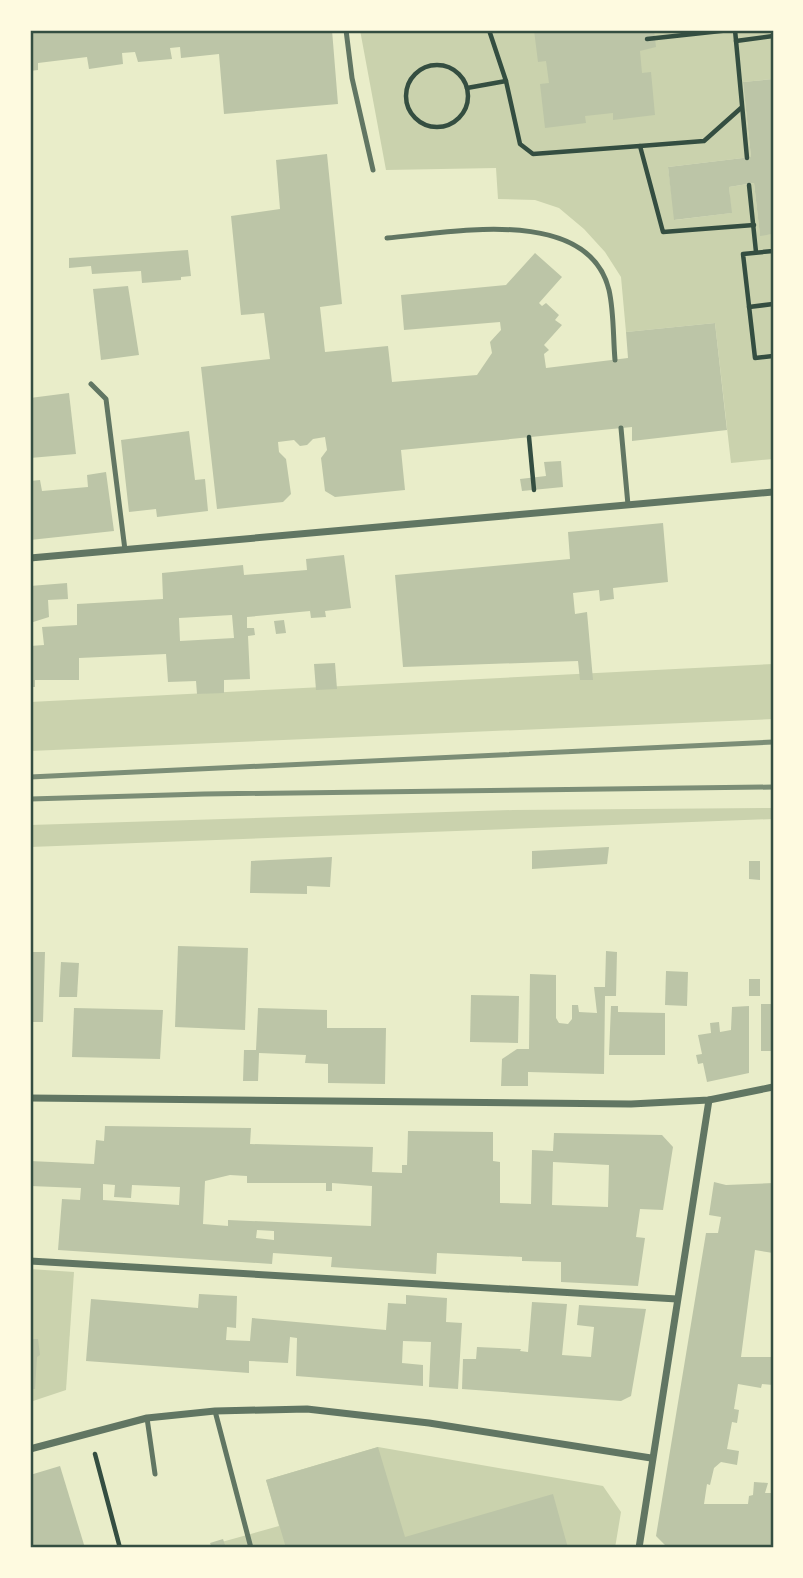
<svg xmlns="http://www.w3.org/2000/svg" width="803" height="1578" font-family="'Exo 2',sans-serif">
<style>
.green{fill:#cad2ad}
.building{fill:#bcc5a7;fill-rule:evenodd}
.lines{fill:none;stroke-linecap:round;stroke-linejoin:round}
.path{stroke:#344e41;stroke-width:4.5}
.service{stroke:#617663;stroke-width:5}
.minor{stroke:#617663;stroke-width:7}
.rail{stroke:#7c8e77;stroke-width:5}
.neatline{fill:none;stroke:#344e41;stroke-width:2.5}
</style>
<rect width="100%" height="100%" fill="#e9edc9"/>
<g class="green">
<polygon points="360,30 773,30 773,79 743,82 751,157 668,167 675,220 731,213 729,187 754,183 760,235 773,234 773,459 731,463 715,323 626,332 621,277 605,252 584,229 559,208 535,200 498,199 496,168 386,170"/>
<polygon points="773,664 773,719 30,751 30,702"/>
<polygon points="773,808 773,819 30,847 30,825 513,810"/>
<polygon points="30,1269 74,1272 66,1390 30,1402"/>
<polygon points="378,1447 603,1486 621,1512 615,1548 200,1548 279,1526 266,1480"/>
</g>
<g class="building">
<polygon points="30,30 332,30 338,104 224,114 219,54 181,58 180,47 170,48 172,59 138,62 135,52 122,53 123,64 89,69 87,57 38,63 38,70 30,71"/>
<polygon points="534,30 654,30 656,47 640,51 642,73 651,72 655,115 613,120 613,113 585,116 586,123 545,128 540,84 549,83 546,61 538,62"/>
<polygon points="773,79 773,234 760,236 754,183 729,187 732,213 674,220 668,167 751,157 743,82"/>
<polygon points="327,154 342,304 320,307 325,352 388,346 392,382 477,375 492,353 490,342 501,330 500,322 404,330 401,295 506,285 535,253 562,277 539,303 542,306 546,303 559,315 555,320 562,325 544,345 549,350 544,354 546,368 628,358 626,332 715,323 727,430 632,441 632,427 401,450 405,490 335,497 325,491 321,458 327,450 325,437 313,439 307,445 300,446 294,440 278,442 279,452 286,459 291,494 283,502 217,509 201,367 270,359 264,313 241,315 231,216 280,209 276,160"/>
<polygon points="188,250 191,276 181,277 181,280 142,283 141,271 92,274 91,266 69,268 69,258"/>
<polygon points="128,286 139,355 101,360 93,289"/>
<polygon points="69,393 76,454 30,458 30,398"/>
<polygon points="189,431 195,480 205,479 208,511 157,517 156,509 129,512 121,440"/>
<polygon points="561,461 563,487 522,491 520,479 546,476 544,462"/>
<polygon points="106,472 114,531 30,540 30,481 40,480 42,491 88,487 87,475"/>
<polygon points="663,523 668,582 613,588 614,599 600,601 599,590 573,593 575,614 587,612 593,680 580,680 578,661 403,667 395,575 570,559 568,532"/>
<path d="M344,555L351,608L325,611L326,617L311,618L310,611L247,617V628H254L255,635L248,636L250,679L224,680V693L197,694L196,681L168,682L166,654L79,658V680H35V687H30V646L44,645L42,627L77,625V604L163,599L162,573L243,565L244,575L307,570L306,559ZM232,615L234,638L180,641L179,618Z"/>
<polygon points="67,583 68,599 48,600 49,617 30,623 30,586"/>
<polygon points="284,620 286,633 276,634 274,621"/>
<polygon points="335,663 337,689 316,690 314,664"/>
<polygon points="609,847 607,864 532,869 532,851"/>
<polygon points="332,857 330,887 307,886 307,894 250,893 251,861"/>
<polygon points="749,861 760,861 760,880 749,879"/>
<polygon points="178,946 248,948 245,1030 175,1027"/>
<polygon points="606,951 617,952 616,996 605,996 604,1074 528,1072 528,1086 501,1086 502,1059 517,1049 529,1049 530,974 556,975 556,1018 559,1023 568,1024 572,1019 572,1005 578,1005 579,1012 597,1013 594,987 605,987"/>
<polygon points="30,952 45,952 43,1022 30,1022"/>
<polygon points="61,962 79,963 77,997 59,997"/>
<polygon points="666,971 688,972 687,1006 665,1005"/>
<rect x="749" y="979" width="11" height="17"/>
<polygon points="471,995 519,996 518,1043 470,1042"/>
<rect x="761" y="1004" width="12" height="47"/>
<polygon points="611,1006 618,1006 618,1012 665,1013 665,1055 609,1055"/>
<polygon points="749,1006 749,1073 707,1082 703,1063 698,1064 696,1055 702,1054 698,1035 711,1033 710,1023 719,1022 720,1032 731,1030 732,1007"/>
<polygon points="74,1008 163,1010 160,1059 72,1057"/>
<polygon points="258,1008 327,1010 327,1028 386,1028 385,1084 328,1083 328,1064 305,1063 306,1055 259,1053 258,1081 243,1081 244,1050 256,1050"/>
<path d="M105,1126L251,1128L250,1144L373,1147L372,1172L402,1173V1165H407L408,1131L493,1132V1161L500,1162V1203L531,1204L532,1150L553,1151L554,1133L662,1135L673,1147L663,1210L640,1209L636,1237L645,1238L638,1286L561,1282V1262L522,1261V1257L437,1253L436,1274L331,1267L332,1257L273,1253L272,1264L58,1250L62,1199L80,1200L81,1188L30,1186V1161L94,1164L96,1140L104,1141ZM553,1162L609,1165L608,1207L552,1205ZM230,1175L247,1176V1183H326V1191H332V1183L372,1186L371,1226L228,1220V1226L203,1224L205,1181ZM103,1184L115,1185L114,1197L131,1198L132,1185L180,1187L179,1205L103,1200ZM257,1230L274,1231V1240L256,1238Z"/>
<polygon points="714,1182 726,1185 773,1183 773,1253 755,1250 741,1357 773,1357 773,1385 762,1384 761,1388 738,1384 734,1409 739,1410 737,1423 732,1422 727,1449 739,1451 737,1465 721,1462 714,1468 710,1485 707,1484 704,1504 748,1504 749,1496 753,1495 754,1482 768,1483 765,1493 773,1493 773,1548 668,1548 656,1536 706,1233 718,1233 721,1217 709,1215"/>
<polygon points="199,1294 237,1296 236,1328 227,1327 226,1340 250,1341 252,1318 386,1330 388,1303 406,1304 406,1295 447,1298 446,1322 462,1323 458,1389 429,1387 431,1342 403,1341 402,1363 423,1365 423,1386 296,1376 297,1338 290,1337 288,1363 249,1361 249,1373 86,1361 91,1299 198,1308"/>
<polygon points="532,1302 567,1304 562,1355 591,1357 594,1327 577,1325 579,1305 646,1309 631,1396 621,1401 462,1389 463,1359 476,1359 477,1347 521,1349 520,1351 528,1352"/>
<polygon points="30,1339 38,1339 40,1355 37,1357 35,1389 30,1389"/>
<polygon points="378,1447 405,1537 553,1494 568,1548 286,1548 266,1480"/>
<polygon points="60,1466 85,1548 30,1548 30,1475"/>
<polygon points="223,1539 226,1548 212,1548 210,1543"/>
</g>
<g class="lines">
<g class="path">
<polyline points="489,30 506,81 520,144 533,154 640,146 663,232 754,225"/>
<polyline points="735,30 747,158"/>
<polyline points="647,39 730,30"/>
<polyline points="736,41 773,36"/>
<circle cx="437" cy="96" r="31"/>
<polyline points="467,88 506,81"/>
<polyline points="640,146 704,141 741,108"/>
<polyline points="749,185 756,252"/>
<polyline points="773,251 743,254 755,358 773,356"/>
<polyline points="749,307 773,304"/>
<polyline points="529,437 534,490"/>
<polyline points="95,1454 120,1548"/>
</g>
<g class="service">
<polyline points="346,30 352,78 373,170"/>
<path d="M387,238C449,233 588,204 609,290C614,312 613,337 615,360"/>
<polyline points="91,384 106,399 125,550"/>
<polyline points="621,428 628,505"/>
<polyline points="215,1411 251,1548"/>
<polyline points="147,1418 155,1474"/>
</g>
<g class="minor">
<polyline points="30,558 773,492"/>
<polyline points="30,1098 631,1104 709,1100 773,1087"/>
<polyline points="30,1261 677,1299"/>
<polyline points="30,1449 147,1418 215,1411 307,1409 429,1423 651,1458"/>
<polyline points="639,1548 709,1100"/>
</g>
<g class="rail">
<polyline points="30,777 773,742"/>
<polyline points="30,799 204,794 773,787"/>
</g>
</g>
<rect width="803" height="1578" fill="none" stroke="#fefae0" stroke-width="63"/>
<rect x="32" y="32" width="740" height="1514" class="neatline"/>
</svg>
